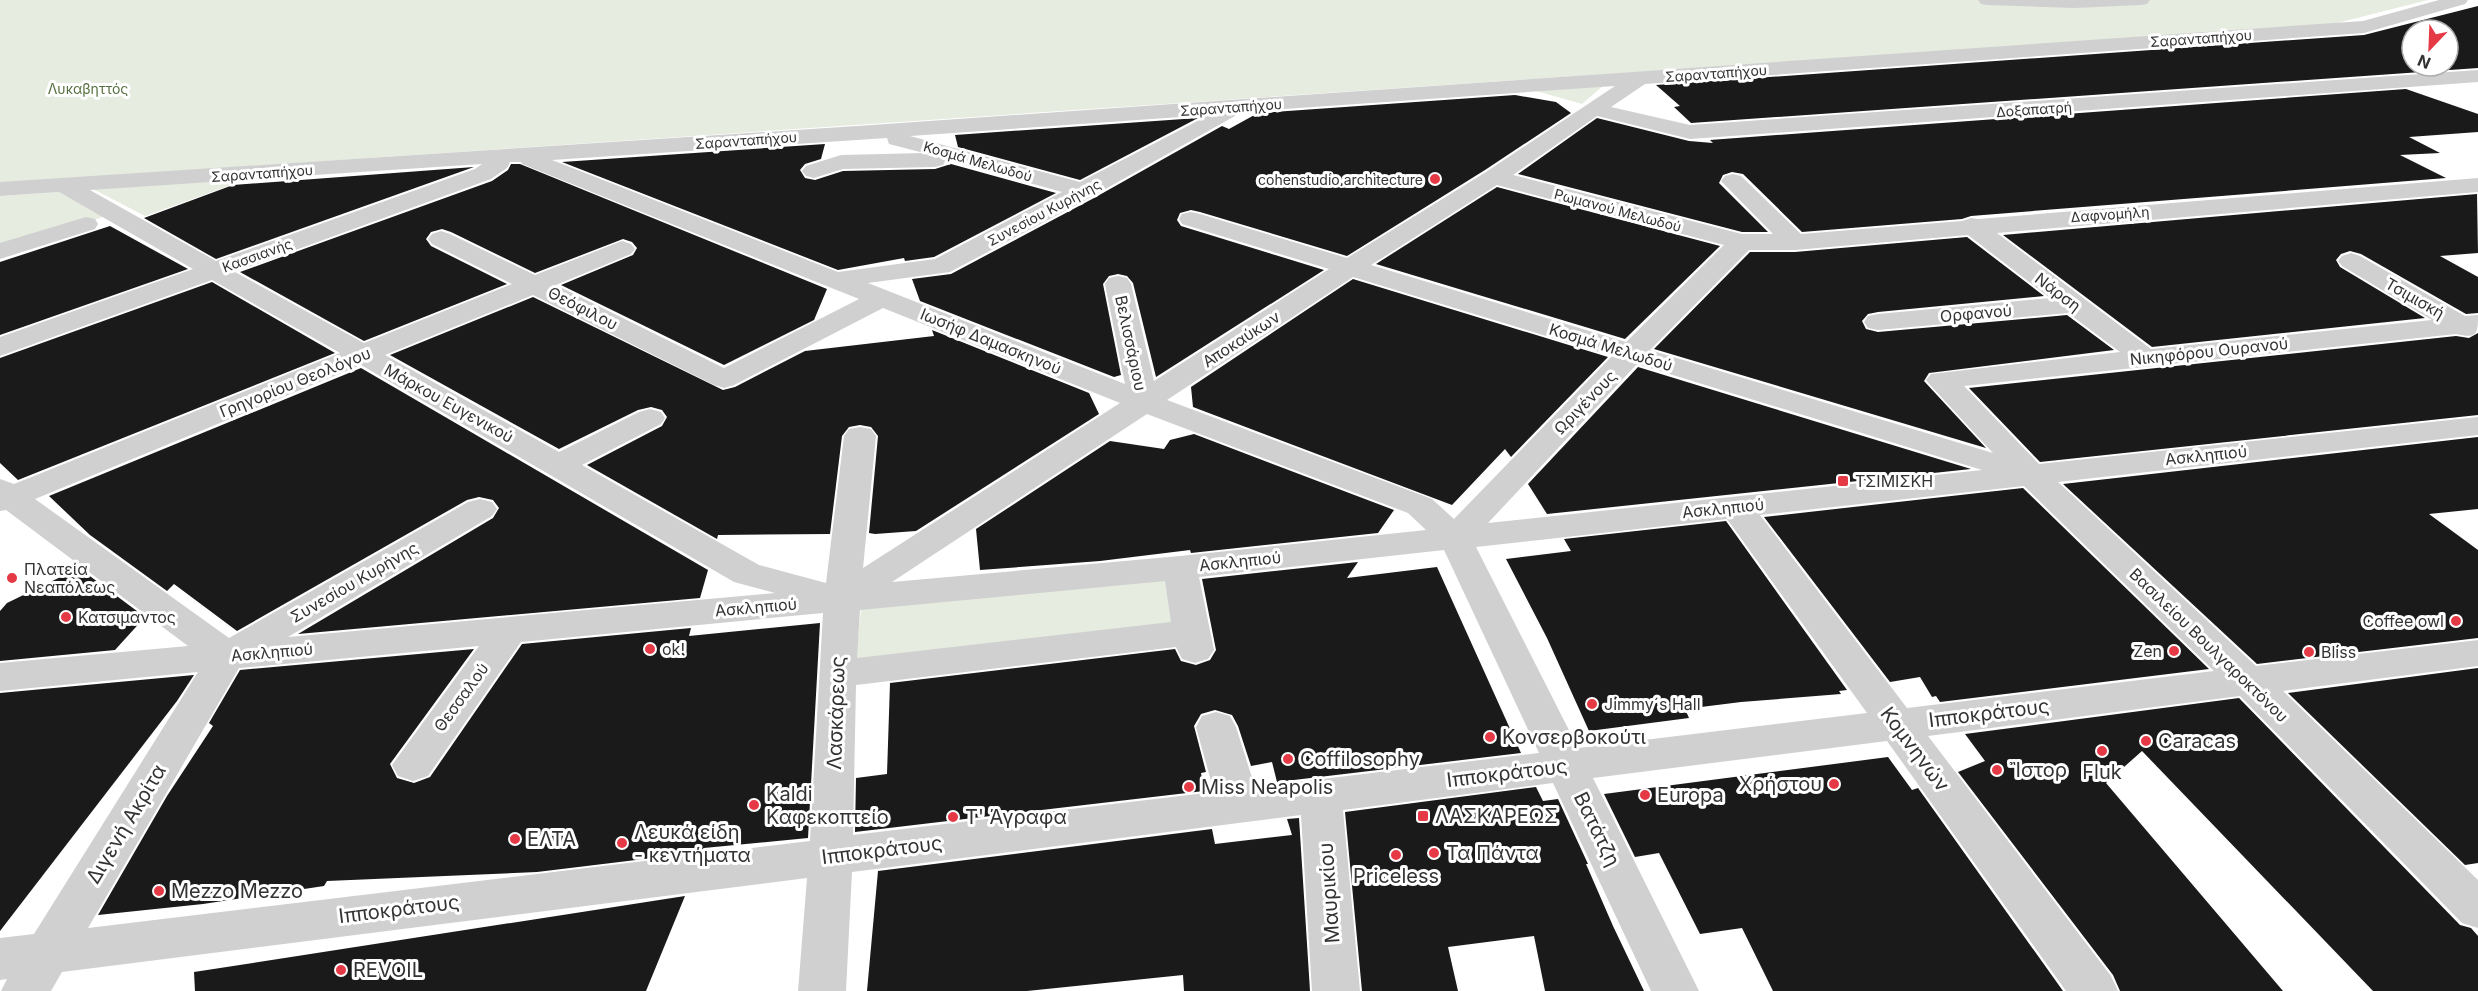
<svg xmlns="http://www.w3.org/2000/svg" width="2478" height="991" font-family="Inter,sans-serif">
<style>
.green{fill:#e6ecdf}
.building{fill:#1a1a1a;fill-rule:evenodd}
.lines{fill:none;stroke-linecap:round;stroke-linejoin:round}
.minor{fill:#d0d0d0;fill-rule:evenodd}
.poi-dot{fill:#e63946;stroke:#fff;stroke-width:2}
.labels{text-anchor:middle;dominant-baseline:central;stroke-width:6;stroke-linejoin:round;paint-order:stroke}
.far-street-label{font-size:14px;fill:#333;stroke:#fff}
.far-park-label{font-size:14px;fill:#56703f;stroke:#fff}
.far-poi-label{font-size:14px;fill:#333;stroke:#fff;text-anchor:end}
.street-label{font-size:16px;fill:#333;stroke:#fff}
.poi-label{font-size:16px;fill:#333;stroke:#fff;text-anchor:start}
.near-street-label{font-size:20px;fill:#333;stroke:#fff}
.near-poi-label{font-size:20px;fill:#333;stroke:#fff;text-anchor:start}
</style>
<rect width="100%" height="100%" fill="#fff"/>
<g class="green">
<polygon points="0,0 2428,0 2329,25 0,183"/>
<polygon points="1605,84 1582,104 1529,89"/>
<polygon points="256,176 145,216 91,188"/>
<polygon points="59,192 103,217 0,250 0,196"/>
<polygon points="1172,579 1182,628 855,665 861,609"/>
</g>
<g class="building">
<path d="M2478,6V68L1691,123L1674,107L1680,106L1656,85L2364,35ZM2412,30H2448V66H2412Z"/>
<polygon points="2406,89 2478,114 2478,132 2409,137 2440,153 2400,155 2446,178 1971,216 1962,219 1802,232 1743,174 1732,172 1723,175 1719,183 1768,232 1742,232 1518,174 1597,118 1689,141 1713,143 1710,140"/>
<polygon points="1515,95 1556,102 1571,113 1485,170 1347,256 1200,212 1191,210 1180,213 1177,220 1181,226 1324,270 1156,377 1133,283 1127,276 1118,274 1109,276 1103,284 1121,375 1114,377 920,301 912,279 951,274 1094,198 1222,126 1229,129 1258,113"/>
<polygon points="1198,118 1080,180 958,147 955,135"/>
<polygon points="825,144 821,159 805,164 800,170 805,178 815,180 843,171 935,169 951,164 1056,193 934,257 905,261 904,258 838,270 562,162"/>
<polygon points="511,164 520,164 827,289 814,320 724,365 561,285 633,255 637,248 632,242 623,239 535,273 451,232 442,229 431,232 426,239 431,246 507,284 364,341 240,272 492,181 508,170"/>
<polygon points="474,167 216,259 144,218 233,185"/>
<polygon points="1497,187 1720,246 1625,339 1376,264"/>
<polygon points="2477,194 2478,253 2440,256 2478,277 2478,313 2466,314 2361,254 2350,251 2341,254 2336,260 2340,267 2425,318 2152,347 2003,235"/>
<polygon points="110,226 188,269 0,335 0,262"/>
<polygon points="1967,237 2044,296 1878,312 1868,314 1862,321 1866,329 1878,332 2067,315 2114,350 1929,373 1924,381 1986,448 1654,349 1750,252 1795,252"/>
<polygon points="1353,279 1608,357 1511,457 1505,449 1452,505 1193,407 1191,387"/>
<polygon points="212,282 335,353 18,480 0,463 0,358"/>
<polygon points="533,297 723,390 735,387 805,351 934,336 932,330 1089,393 1099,414 916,531 875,534 869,533 878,436 871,427 860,425 849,427 842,436 830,534 718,535 717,539 587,465 662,426 667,417 662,410 651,407 638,410 559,449 390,355"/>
<polygon points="2478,333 2478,415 2040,462 1969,388 2456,336 2469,338"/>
<polygon points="1638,367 1971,469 1547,514 1528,484"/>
<polygon points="361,368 708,570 700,598 298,634 493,518 499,508 493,500 479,497 467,500 237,631 174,584 167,591 90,535 49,496"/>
<polygon points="1194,434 1394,510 1378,533 1191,553 1190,550 1100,561 980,570 976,529 1110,441 1164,449 1170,440"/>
<polygon points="2478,437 2478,509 2429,514 2478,550 2478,638 2257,664 2063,484"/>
<polygon points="2023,488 2209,669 1940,702 1936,696 1932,697 1920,677 1890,682 1764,517"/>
<polygon points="1726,521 1847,690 1839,691 1841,694 1741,702 1685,709 1689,718 1589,731 1547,638 1506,559 1571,551 1564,539"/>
<polygon points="1358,562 1347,578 1437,567 1521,753 1277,782 1272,762 1251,766 1238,726 1232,715 1215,710 1201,714 1194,726 1206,772 1201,773 1204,791 855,832 856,778 887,774 890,683 1175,649 1181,661 1196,665 1210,660 1216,650 1202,579"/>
<polygon points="79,568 145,617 115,650 0,661 0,611 7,603"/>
<polygon points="820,623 808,838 704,848 702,852 537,872 327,881 324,886 203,904 98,915 167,796 213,726 209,723 240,670 474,649 390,764 397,778 414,783 430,777 522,644 691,628 689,636"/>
<polygon points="2478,668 2478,863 2465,865 2288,693"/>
<polygon points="194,675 177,701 0,931 0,693"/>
<polygon points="2239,698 2460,925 2471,928 2478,936 2478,991 2373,991 2142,751 2106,783 2283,991 2120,991 2113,975 1958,772 1985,761 1965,734"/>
<polygon points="1888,757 1912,790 1918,788 2063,991 1773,991 1742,928 1700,934 1659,853 1635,857 1604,794"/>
<polygon points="1536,787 1543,801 1558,799 1588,864 1586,864 1613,926 1644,991 1545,991 1534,936 1448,947 1458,991 1362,991 1345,812"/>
<polygon points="1299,818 1310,991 1184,991 1183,975 1027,991 867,991 878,871 1212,829 1215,844 1292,835 1287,819"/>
<polygon points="685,896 646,991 195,991 194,972"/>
</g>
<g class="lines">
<g class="minor">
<polygon points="1978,0 2150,0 2147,4 2141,5 2074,8 1987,5 1981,4"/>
<path d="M2439,0H2468L2465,4L2364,33L1645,84L1611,107L1690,125L2478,70V82L1690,139L1597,116L1513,175L1742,234H1773L1721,181L1725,176L1733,174L1741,176L1801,234L1962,221L1971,218L1978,219L2478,178V192L1997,233L2151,349L2432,320L2342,266L2338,261L2342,256L2351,253L2360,256L2465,316L2478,315C2478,334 2477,339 2456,334L1964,386L2039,464L2478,417V435L2058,482L2256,666L2478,640V666L2283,691L2478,880V928L2462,923L2240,696L1928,736L2111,976L2118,991H2066L1887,741L1593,778L1699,991H1651L1553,783L1343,810L1360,991H1312L1301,815L852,872L846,991H798L807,878L62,972L51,991H1L7,979L0,980V938L34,934L198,672L0,691V663L188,646L6,510L0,511V479L14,484L340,353L212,280L0,356V337L193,269L59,192L0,196V182L872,125L2363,21ZM1615,86L1486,172L1347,258L1200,214L1191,212L1182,214L1179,219L1182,224L1329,269L1154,381L1131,284L1127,278L1118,276L1109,278L1105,284L1125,384L868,283L950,272L1093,196L1242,112ZM1209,115L1080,182L910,136ZM887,138L889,144L924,153L841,155L806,166L802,171L806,176L814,178L843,169L935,167L943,165L946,160L1062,192L935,259L838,272L552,160ZM521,162L522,164L859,299L724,368L556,285L631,254L635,249L631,244L622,241L535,275L450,234L441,231L432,234L428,239L432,244L512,284L364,343L235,272L491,179L507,168L510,162ZM482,164L475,169L216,261L90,190ZM1497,185L1724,245L1626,342L1371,265ZM1968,235L2050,298L1878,314L1868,316L1864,322L1868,328L1878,330L2068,313L2120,352L1931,374L1926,380L1931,386L1993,453L1650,350L1749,250H1795ZM1353,277L1612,356L1454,519L1432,499L1167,400ZM533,295L714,385L724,388L734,385L883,308L1120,403L863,568L876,436L871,429L860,427L849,429L844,436L826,583L759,565L582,465L661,424L665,418L661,412L650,409L639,412L559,452L385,355ZM1637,364L1982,470L1488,523ZM361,365L734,582L775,593L288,637L492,516L497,509L492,502L480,499L468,502L229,638L35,499ZM1147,414L1408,513L1426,530L1180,556L892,582ZM2024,486L2214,671L1907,708L1760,515ZM1727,519L1867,713L1578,748L1476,547ZM1444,550L1539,753L1255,787L1236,727L1230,716L1216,712L1202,716L1196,727L1214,792L853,835L856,685L1176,647L1182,659L1195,663L1208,659L1214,650L1199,577ZM1165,581L1171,622L857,658L860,610ZM823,613L810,841L88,928L239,668L479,646L392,765L398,776L413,781L428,776L521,642Z"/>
<polygon points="86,217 95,219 98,224 95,229 0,259 0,243"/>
</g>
</g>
<g class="poi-dot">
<circle cx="1435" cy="179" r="6"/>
<rect x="1837" y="475" width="12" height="12" rx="3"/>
<circle cx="12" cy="578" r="6"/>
<circle cx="66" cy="617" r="6"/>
<circle cx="2456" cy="621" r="6"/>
<circle cx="650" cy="649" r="6"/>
<circle cx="2174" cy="651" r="6"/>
<circle cx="2309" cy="652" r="6"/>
<circle cx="1592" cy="704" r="6"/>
<circle cx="1490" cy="737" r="6"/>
<circle cx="2146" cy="741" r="6"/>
<circle cx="2102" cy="751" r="6"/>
<circle cx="1288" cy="759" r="6"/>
<circle cx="1997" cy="770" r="6"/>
<circle cx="1834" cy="784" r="6"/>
<circle cx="1189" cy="787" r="6"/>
<circle cx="1645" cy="795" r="6"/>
<circle cx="754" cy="805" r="6"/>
<rect x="1417" y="810" width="12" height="12" rx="3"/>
<circle cx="953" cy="817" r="6"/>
<circle cx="515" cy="839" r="6"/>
<circle cx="622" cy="843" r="6"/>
<circle cx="1434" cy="853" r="6"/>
<circle cx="1396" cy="855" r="6"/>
<circle cx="159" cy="891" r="6"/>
<circle cx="341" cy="970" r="6"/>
</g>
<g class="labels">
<g class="far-street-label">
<text transform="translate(2201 38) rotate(-4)">Σαρανταπήχου</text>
<text transform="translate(1716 73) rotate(-4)">Σαρανταπήχου</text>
<text transform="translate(1231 107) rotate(-4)">Σαρανταπήχου</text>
<text transform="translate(2034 109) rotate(-4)">Δοξαπατρή</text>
<text transform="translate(746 140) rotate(-4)">Σαρανταπήχου</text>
<text transform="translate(978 161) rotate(16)">Κοσμά Μελωδού</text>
<text transform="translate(262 173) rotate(-4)">Σαρανταπήχου</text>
<text transform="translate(1618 210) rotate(15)">Ρωμανού Μελωδού</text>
<text transform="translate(1044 212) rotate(-28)">Συνεσίου Κυρήνης</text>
<text transform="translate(2110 214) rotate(-4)">Δαφνομήλη</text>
<text transform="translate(257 255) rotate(-20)">Κασσιανής</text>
</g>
<g class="far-park-label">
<text x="88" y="88">Λυκαβηττός</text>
</g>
<g class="far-poi-label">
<text x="1423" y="179">cohenstudio.architecture</text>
</g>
<g class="street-label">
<text transform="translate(2058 292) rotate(37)">Νάρση</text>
<text transform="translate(2415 298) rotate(30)">Τσιμισκή</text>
<text transform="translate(583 308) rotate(27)">Θεόφιλου</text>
<text transform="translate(1976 313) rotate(-5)">Ορφανού</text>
<text transform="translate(1241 339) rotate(-33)">Αποκαύκων</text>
<text transform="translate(991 341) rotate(22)">Ιωσήφ Δαμασκηνού</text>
<text transform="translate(1131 343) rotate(78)">Βελισσάριου</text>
<text transform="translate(1611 347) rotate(17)">Κοσμά Μελωδού</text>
<text transform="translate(2209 351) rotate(-6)">Νικηφόρου Ουρανού</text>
<text transform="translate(295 382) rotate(-22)">Γρηγορίου Θεολόγου</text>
<text transform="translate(1585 402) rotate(-46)">Ωριγένους</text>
<text transform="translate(449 403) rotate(29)">Μάρκου Ευγενικού</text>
<text transform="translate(2206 455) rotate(-6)">Ασκληπιού</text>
<text transform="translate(1723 508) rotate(-6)">Ασκληπιού</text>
<text transform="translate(1240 561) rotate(-6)">Ασκληπιού</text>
<text transform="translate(354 582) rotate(-30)">Συνεσίου Κυρήνης</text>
<text transform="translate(756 607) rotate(-5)">Ασκληπιού</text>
<text transform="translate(2209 645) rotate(44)">Βασιλείου Βουλγαροκτόνου</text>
<text transform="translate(272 652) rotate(-5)">Ασκληπιού</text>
<text transform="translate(461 697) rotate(-54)">Θεσσαλού</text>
</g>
<g class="poi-label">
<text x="1855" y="481">ΤΣΙΜΙΣΚΗ</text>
<text x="24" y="569">Πλατεία<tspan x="24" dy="18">Νεαπόλεως</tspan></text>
<text x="78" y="617">Κατσιμαντος</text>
<text x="2444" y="621" text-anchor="end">Coffee owl</text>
<text x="662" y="649">ok!</text>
<text x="2162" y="651" text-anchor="end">Zen</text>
<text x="2321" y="652">Bliss</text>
<text x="1604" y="704">Jimmy´s Hall</text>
</g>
<g class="near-street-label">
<text transform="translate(836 713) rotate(-88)">Λασκάρεως</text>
<text transform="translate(1989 713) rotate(-7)">Ιπποκράτους</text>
<text transform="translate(1915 749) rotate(53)">Κομνηνών</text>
<text transform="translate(1507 773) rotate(-7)">Ιπποκράτους</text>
<text transform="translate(126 824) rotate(-59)">Διγενή Ακρίτα</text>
<text transform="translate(1597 829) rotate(64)">Βατάτζη</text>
<text transform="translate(882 850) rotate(-7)">Ιπποκράτους</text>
<text transform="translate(1329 893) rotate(-94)">Μαυρικίου</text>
<text transform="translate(399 909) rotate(-7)">Ιπποκράτους</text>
</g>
<g class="near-poi-label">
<text x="1502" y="737">Κονσερβοκούτι</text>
<text x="2158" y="741">Caracas</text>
<text x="1300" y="759">Coffilosophy</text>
<text x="2009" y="770">Ἲστορ</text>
<text x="2102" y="772" text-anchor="middle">Fluk</text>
<text x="1822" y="784" text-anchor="end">Χρήστου</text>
<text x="1201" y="787">Miss Neapolis</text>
<text x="766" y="794">Kaldi<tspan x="766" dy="23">Καφεκοπτείο</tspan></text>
<text x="1657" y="795">Europa</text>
<text x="1435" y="816">ΛΑΣΚΑΡΕΩΣ</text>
<text x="965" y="817">Τ' Άγραφα</text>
<text x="634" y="832">Λευκά είδη<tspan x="634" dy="23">- κεντήματα</tspan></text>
<text x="527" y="839">ΕΛΤΑ</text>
<text x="1446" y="853">Τα Πάντα</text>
<text x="1396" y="876" text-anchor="middle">Priceless</text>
<text x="171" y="891">Mezzo Mezzo</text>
<text x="353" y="970">REVOIL</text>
</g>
</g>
<g transform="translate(2430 48) rotate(203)"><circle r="28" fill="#ffffff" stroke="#adadad" stroke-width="1.5"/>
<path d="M0-4.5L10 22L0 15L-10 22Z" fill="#e63946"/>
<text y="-9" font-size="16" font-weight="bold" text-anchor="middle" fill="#333333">N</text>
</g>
</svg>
